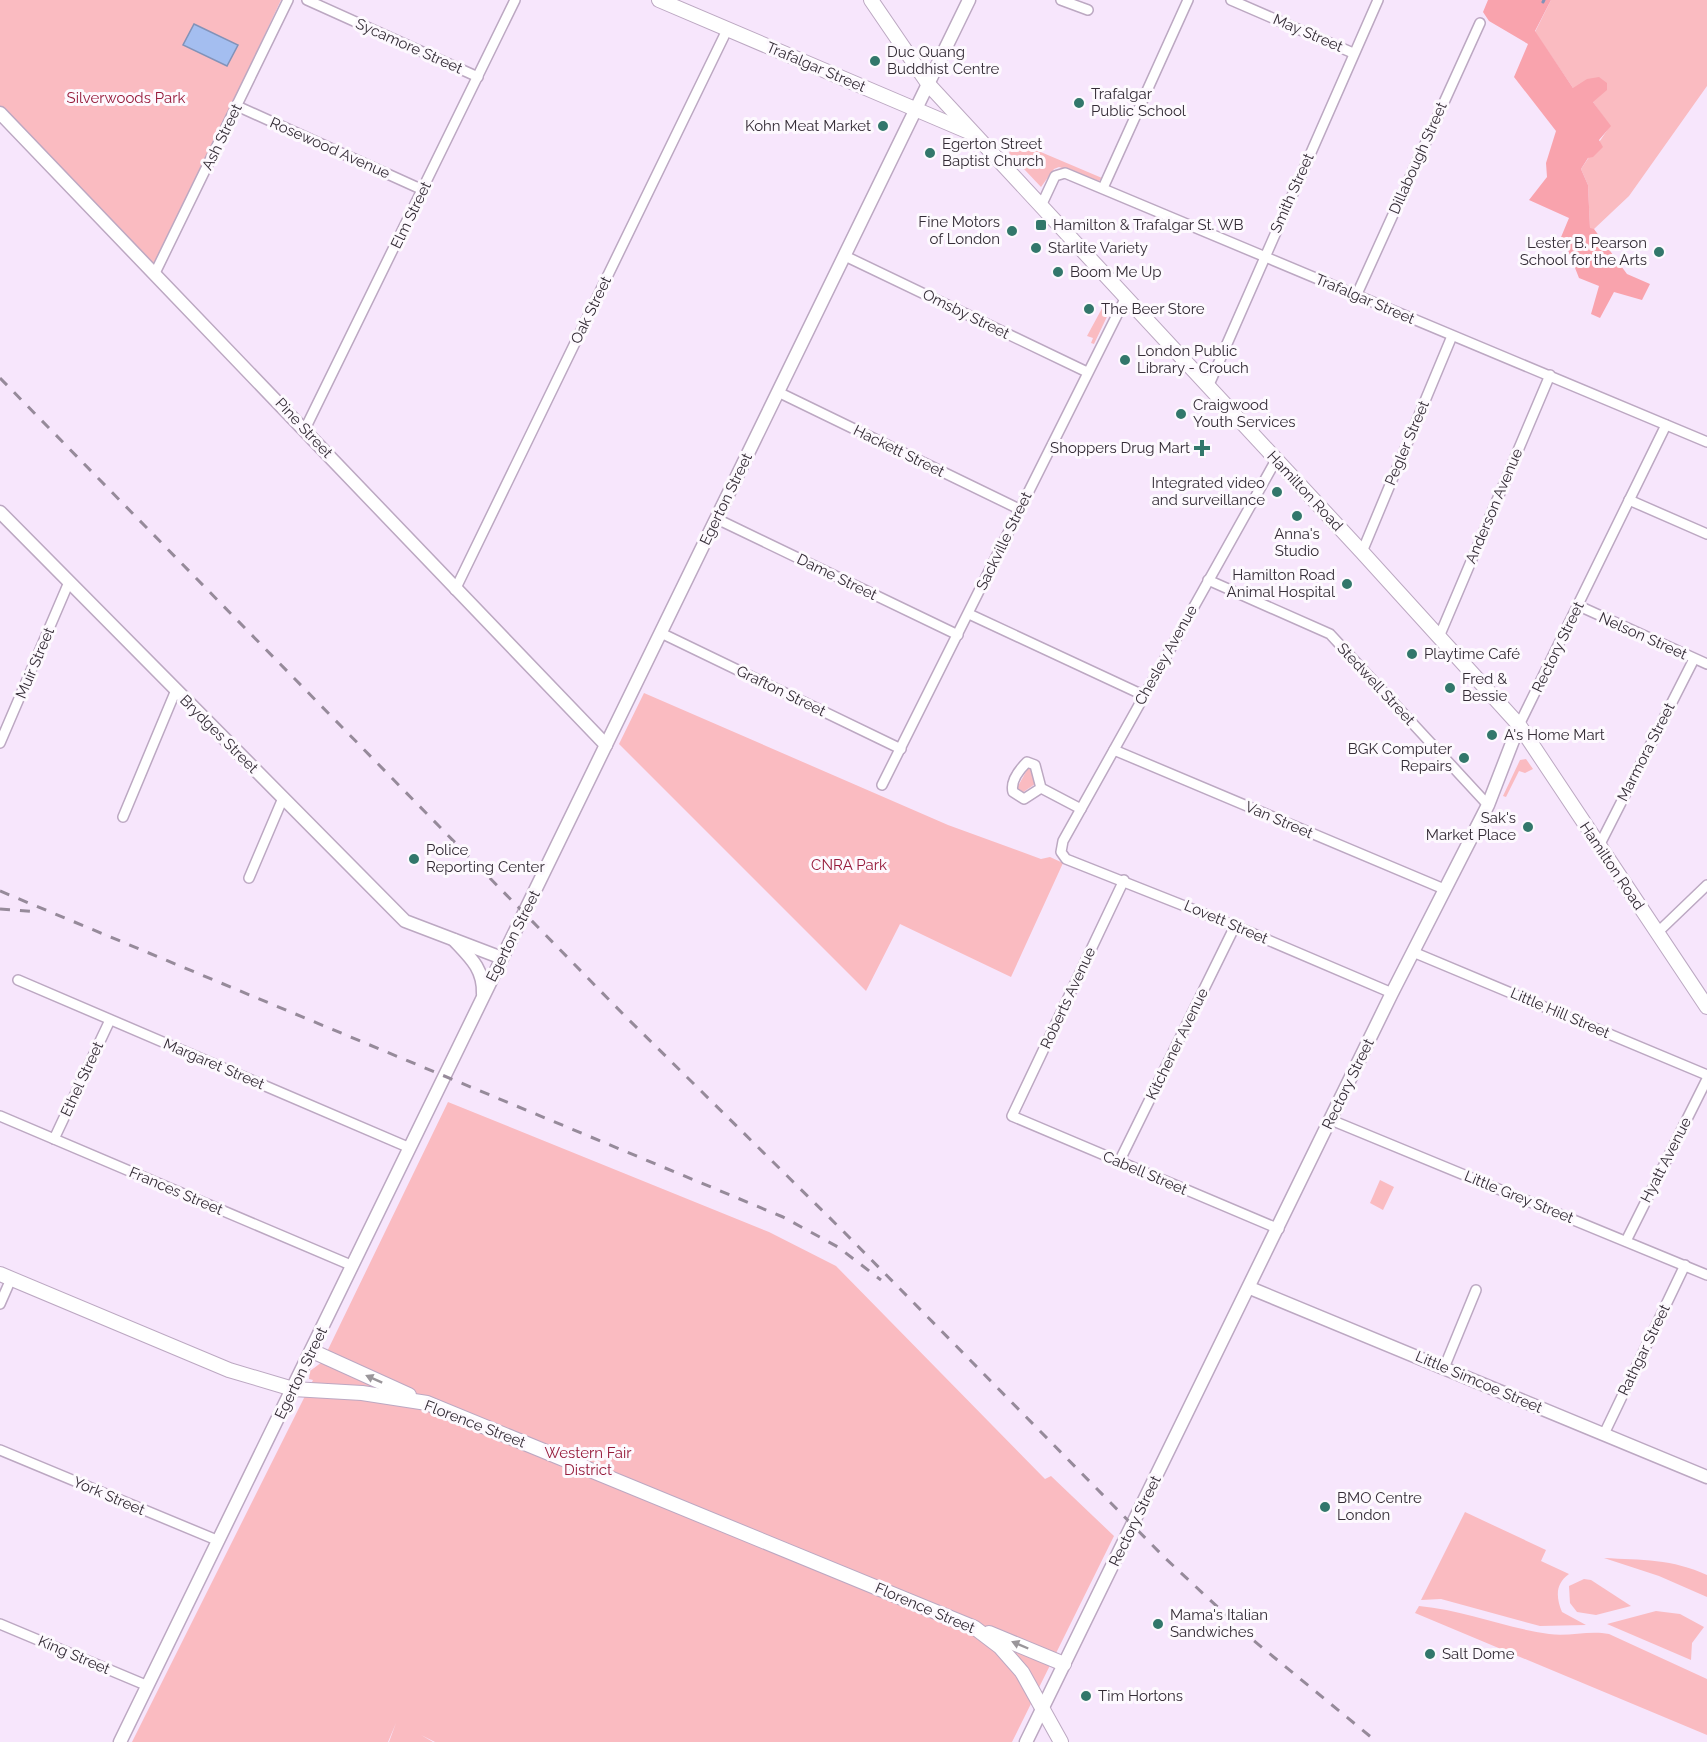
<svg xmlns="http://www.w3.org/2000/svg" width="1707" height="1742" font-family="Raleway,sans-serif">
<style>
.green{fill:#fabbc1}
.forest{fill:#f9a3ad}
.water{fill:#a4bef0;stroke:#8292b8;stroke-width:1.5}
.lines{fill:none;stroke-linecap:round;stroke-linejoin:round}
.stream{stroke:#8292b8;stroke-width:3}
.minor-casing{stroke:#bca8c2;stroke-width:12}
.tertiary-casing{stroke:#bca8c2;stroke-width:15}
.secondary-casing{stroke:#bca8c2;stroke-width:16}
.minor{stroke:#fff;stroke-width:9}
.tertiary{stroke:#fff;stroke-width:12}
.secondary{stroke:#fff;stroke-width:14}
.rail{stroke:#968a9a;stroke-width:3;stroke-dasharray:10 10;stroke-linecap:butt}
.oneway{fill:#9a969a}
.poi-dot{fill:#32776b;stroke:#fdf9fe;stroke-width:2}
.labels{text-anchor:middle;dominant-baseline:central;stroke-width:6;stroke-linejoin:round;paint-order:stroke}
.street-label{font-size:15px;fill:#342c36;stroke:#fdf9fe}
.poi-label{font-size:15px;fill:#342c36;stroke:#fdf9fe;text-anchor:start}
.park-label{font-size:15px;fill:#961b3b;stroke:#fdf9fe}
</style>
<rect width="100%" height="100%" fill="#f7e6fc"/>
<g class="green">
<polygon points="0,0 281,0 154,270 0,108"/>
<polygon points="1551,0 1707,0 1707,86 1629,196 1594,229 1590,229 1588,185 1581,169 1610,126 1593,102 1573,88 1535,32"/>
<polygon points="1015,141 1102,178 1099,181 1059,167 1054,169 1041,187 1009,153"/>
<polygon points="1106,301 1113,304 1094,344 1091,343 1093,338 1087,336"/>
<polygon points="644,693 948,825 1041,859 1050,857 1063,863 1011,977 900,924 866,991 619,744"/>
<polygon points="1526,759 1533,769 1525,773 1519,771 1506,797 1503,796 1520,760"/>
<polygon points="1028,768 1033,770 1035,784 1022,793 1017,788"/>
<polygon points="448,1102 769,1232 836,1266 1045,1479 1051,1476 1114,1536 1012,1742 435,1742 421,1735 433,1742 389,1742 396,1723 388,1742 132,1742 313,1380 309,1379 310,1371 322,1362"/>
<polygon points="1380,1180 1394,1187 1383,1210 1370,1203"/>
<path d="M1465,1512L1546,1550L1541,1561L1569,1574C1555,1584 1556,1597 1562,1612L1586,1625L1540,1626L1441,1599L1421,1600Z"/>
<path d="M1604,1558C1641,1560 1673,1559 1707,1575V1597L1659,1576Z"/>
<polygon points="1584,1579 1591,1580 1631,1606 1596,1615 1577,1612 1570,1603 1569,1586"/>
<path d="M1419,1606C1464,1610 1505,1628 1549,1634C1569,1637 1589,1630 1609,1634L1707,1679V1735L1415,1613Z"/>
<polygon points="1656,1611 1680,1614 1704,1627 1692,1643 1691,1660 1607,1624"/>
</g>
<polygon class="forest" points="1488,0 1551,0 1535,31 1573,88 1587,79 1599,77 1607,83 1607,90 1593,102 1611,126 1599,140 1603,147 1593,157 1588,158 1581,169 1588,185 1590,228 1594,229 1627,274 1650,284 1642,300 1614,292 1600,318 1591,314 1599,286 1579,278 1566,245 1559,242 1569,218 1529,200 1547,177 1546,163 1556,131 1514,77 1528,44 1489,21 1483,12"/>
<polygon class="water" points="194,24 238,45 227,66 183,45"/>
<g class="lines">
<polyline class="stream" points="1543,2 1544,0"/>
<g class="minor-casing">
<g id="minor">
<polyline points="307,0 478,77"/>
<polyline points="1061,0 1088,10"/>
<polyline points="1231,0 1353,53"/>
<polyline points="237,106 423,190"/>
<polyline points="1103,188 1188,0"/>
<polyline points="1041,206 1055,176 1065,173 1707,442"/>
<polyline points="845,256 1087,372"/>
<polyline points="155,273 288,0"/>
<polyline points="1357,294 1480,23"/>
<polyline points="1208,387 1378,0"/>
<polyline points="778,392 1019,509"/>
<polyline points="305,429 515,0"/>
<polyline points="1276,460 1063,841 1061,852 1066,859 1235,926 1392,993"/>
<polyline points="1629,500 1707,534"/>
<polyline points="717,519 958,635"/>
<polyline points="1362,552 1452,336"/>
<polyline points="1208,580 1330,634 1488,805"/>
<polyline points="455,590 727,30"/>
<polyline points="1579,606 1707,664"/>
<polyline points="969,614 1143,695"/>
<polyline points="661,633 901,749"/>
<polyline points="1439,637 1550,375"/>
<polyline points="1519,725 1666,425"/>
<polyline points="0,743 69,582"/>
<polyline points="1114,750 1444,889"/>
<polyline points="882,785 1126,297"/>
<path d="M1041,788L1024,799L1013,792C1010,781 1019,770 1027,762L1035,765L1041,788L1081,809"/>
<polyline points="123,817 176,690"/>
<polyline points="1599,846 1694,659"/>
<polyline points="249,878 283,798"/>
<polyline points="1124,880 1012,1116 1279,1229"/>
<polyline points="1657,933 1707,885"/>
<polyline points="1413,952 1707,1075"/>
<polyline points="18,980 410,1148"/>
<polyline points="0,1116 353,1266"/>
<polyline points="1331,1120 1707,1275"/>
<polyline points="54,1139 110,1020"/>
<polyline points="1119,1162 1235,926"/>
<polyline points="1626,1241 1707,1079"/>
<polyline points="0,1304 11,1279"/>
<polyline points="1444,1368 1476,1290"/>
<polyline points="1604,1434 1685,1265"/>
<polyline points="0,1450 219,1541"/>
<polyline points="0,1624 148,1686"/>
</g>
</g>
<g class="tertiary-casing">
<g id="tertiary">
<polyline points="0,113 606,745"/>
<polyline points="0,512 405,921 502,958"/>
<path d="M454,940C470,957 484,969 483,994"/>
<polyline points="1250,1288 1707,1477"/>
<polyline points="120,1742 969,0"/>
<polyline points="1026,1742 1392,993 1488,805 1519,725"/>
</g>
</g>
<g class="secondary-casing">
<g id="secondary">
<polyline points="659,0 969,132"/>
<polyline points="871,0 929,85 1362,552 1519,725 1707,1007"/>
<polyline points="0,1274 229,1370 293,1389 362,1393 427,1403 975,1628 1000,1647 1022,1672 1061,1742"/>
<polyline points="312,1351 409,1395"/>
<polyline points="989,1633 1064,1664"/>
</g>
</g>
<use href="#minor" class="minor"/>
<use href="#tertiary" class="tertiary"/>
<use href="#secondary" class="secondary"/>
<g class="rail">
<polyline points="0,378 624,1015 842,1230 1165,1558 1253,1640 1377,1742"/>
<polyline points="0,891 783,1217 838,1247 881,1280"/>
<polyline points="0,909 39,912"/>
</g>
</g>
<defs><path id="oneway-solid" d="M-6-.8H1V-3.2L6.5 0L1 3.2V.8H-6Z" transform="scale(1.5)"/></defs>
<g class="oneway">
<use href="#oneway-solid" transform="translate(374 1379) rotate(-156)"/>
<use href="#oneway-solid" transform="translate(1020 1645) rotate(-157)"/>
</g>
<g class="poi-dot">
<circle cx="875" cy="61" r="6"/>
<circle cx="1079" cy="103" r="6"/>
<circle cx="883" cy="126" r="6"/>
<circle cx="930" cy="153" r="6"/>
<rect x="1035" y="219" width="12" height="12" rx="3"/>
<circle cx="1012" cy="231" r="6"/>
<circle cx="1036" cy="248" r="6"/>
<circle cx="1659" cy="252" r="6"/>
<circle cx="1058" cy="272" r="6"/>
<circle cx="1089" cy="309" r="6"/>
<circle cx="1125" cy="360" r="6"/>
<circle cx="1181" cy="414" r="6"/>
<path d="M1199 439h6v6h6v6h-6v6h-6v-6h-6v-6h6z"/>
<circle cx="1277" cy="492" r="6"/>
<circle cx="1297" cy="516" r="6"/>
<circle cx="1347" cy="584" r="6"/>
<circle cx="1412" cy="654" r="6"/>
<circle cx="1450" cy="688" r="6"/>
<circle cx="1492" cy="735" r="6"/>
<circle cx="1464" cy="758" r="6"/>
<circle cx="1528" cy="827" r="6"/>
<circle cx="414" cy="859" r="6"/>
<circle cx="1325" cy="1507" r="6"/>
<circle cx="1158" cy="1624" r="6"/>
<circle cx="1430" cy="1654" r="6"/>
<circle cx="1086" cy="1696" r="6"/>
</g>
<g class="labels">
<g class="street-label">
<text transform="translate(1308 33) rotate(23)">May Street</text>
<text transform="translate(409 46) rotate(24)">Sycamore Street</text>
<text transform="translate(816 67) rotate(23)">Trafalgar Street</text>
<text transform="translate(222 137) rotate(-64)">Ash Street</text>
<text transform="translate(330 148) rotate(24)">Rosewood Avenue</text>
<text transform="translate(1418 158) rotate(-66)">Dillabough Street</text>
<text transform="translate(1292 193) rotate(-66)">Smith Street</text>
<text transform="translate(411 215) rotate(-64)">Elm Street</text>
<text transform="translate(1365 299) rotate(23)">Trafalgar Street</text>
<text transform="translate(591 310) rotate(-64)">Oak Street</text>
<text transform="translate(966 314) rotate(26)">Omsby Street</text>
<text transform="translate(304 428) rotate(47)">Pine Street</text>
<text transform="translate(1407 443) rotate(-67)">Pegler Street</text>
<text transform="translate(899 451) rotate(26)">Hackett Street</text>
<text transform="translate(1305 491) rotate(47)">Hamilton Road</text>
<text transform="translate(726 499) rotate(-64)">Egerton Street</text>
<text transform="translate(1494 506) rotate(-67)">Anderson Avenue</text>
<text transform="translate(1004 541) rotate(-64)">Sackville Street</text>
<text transform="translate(837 577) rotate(26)">Dame Street</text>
<text transform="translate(1643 636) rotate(24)">Nelson Street</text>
<text transform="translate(1558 647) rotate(-64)">Rectory Street</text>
<text transform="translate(1166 655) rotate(-61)">Chesley Avenue</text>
<text transform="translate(35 663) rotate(-67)">Muir Street</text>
<text transform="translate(1376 684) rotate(47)">Stedwell Street</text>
<text transform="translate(781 691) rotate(26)">Grafton Street</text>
<text transform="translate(219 734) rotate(45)">Brydges Street</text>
<text transform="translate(1646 752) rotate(-63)">Marmora Street</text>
<text transform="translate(1279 820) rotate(23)">Van Street</text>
<text transform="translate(1612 866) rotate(56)">Hamilton Road</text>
<text transform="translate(1226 922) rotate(23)">Lovett Street</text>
<text transform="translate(513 936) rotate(-63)">Egerton Street</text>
<text transform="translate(1068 998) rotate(-65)">Roberts Avenue</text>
<text transform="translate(1560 1013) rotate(23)">Little Hill Street</text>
<text transform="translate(1177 1044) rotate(-64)">Kitchener Avenue</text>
<text transform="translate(214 1064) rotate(23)">Margaret Street</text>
<text transform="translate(82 1079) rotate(-65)">Ethel Street</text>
<text transform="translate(1348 1084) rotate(-64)">Rectory Street</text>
<text transform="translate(1666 1160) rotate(-63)">Hyatt Avenue</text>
<text transform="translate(1145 1173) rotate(23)">Cabell Street</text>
<text transform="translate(176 1191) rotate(23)">Frances Street</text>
<text transform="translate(1519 1197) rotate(22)">Little Grey Street</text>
<text transform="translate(1644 1350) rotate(-64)">Rathgar Street</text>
<text transform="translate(301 1373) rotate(-64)">Egerton Street</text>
<text transform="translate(1479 1382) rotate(23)">Little Simcoe Street</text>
<text transform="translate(475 1424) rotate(21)">Florence Street</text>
<text transform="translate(109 1496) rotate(23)">York Street</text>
<text transform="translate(1135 1521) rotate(-64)">Rectory Street</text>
<text transform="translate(925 1608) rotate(23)">Florence Street</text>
<text transform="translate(74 1655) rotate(23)">King Street</text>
</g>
<g class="poi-label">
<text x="887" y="52">Duc Quang<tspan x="887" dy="17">Buddhist Centre</tspan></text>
<text x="1091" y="94">Trafalgar<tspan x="1091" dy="17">Public School</tspan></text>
<text x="871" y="126" text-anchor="end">Kohn Meat Market</text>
<text x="942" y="144">Egerton Street<tspan x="942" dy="17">Baptist Church</tspan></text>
<text x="1000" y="222" text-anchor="end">Fine Motors<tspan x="1000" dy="17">of London</tspan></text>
<text x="1053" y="225">Hamilton &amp; Trafalgar St. WB</text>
<text x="1647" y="243" text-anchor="end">Lester B. Pearson<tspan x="1647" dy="17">School for the Arts</tspan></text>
<text x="1048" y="248">Starlite Variety</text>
<text x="1070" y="272">Boom Me Up</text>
<text x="1101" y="309">The Beer Store</text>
<text x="1137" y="351">London Public<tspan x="1137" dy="17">Library - Crouch</tspan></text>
<text x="1193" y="405">Craigwood<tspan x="1193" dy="17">Youth Services</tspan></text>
<text x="1190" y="448" text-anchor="end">Shoppers Drug Mart</text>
<text x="1265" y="483" text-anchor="end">Integrated video<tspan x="1265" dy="17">and surveillance</tspan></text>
<text x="1297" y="534" text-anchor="middle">Anna's<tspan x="1297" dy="17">Studio</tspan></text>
<text x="1335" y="575" text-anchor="end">Hamilton Road<tspan x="1335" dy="17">Animal Hospital</tspan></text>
<text x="1424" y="654">Playtime Café</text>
<text x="1462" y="679">Fred &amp;<tspan x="1462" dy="17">Bessie</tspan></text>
<text x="1504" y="735">A's Home Mart</text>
<text x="1452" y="749" text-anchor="end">BGK Computer<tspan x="1452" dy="17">Repairs</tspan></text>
<text x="1516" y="818" text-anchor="end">Sak's<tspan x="1516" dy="17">Market Place</tspan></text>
<text x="426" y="850">Police<tspan x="426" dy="17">Reporting Center</tspan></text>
<text x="1337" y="1498">BMO Centre<tspan x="1337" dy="17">London</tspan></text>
<text x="1170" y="1615">Mama's Italian<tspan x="1170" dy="17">Sandwiches</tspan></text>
<text x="1442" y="1654">Salt Dome</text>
<text x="1098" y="1696">Tim Hortons</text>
</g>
<g class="park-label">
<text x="126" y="98">Silverwoods Park</text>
<text x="849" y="865">CNRA Park</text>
<text x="588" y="1453">Western Fair<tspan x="588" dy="17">District</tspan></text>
</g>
</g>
</svg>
